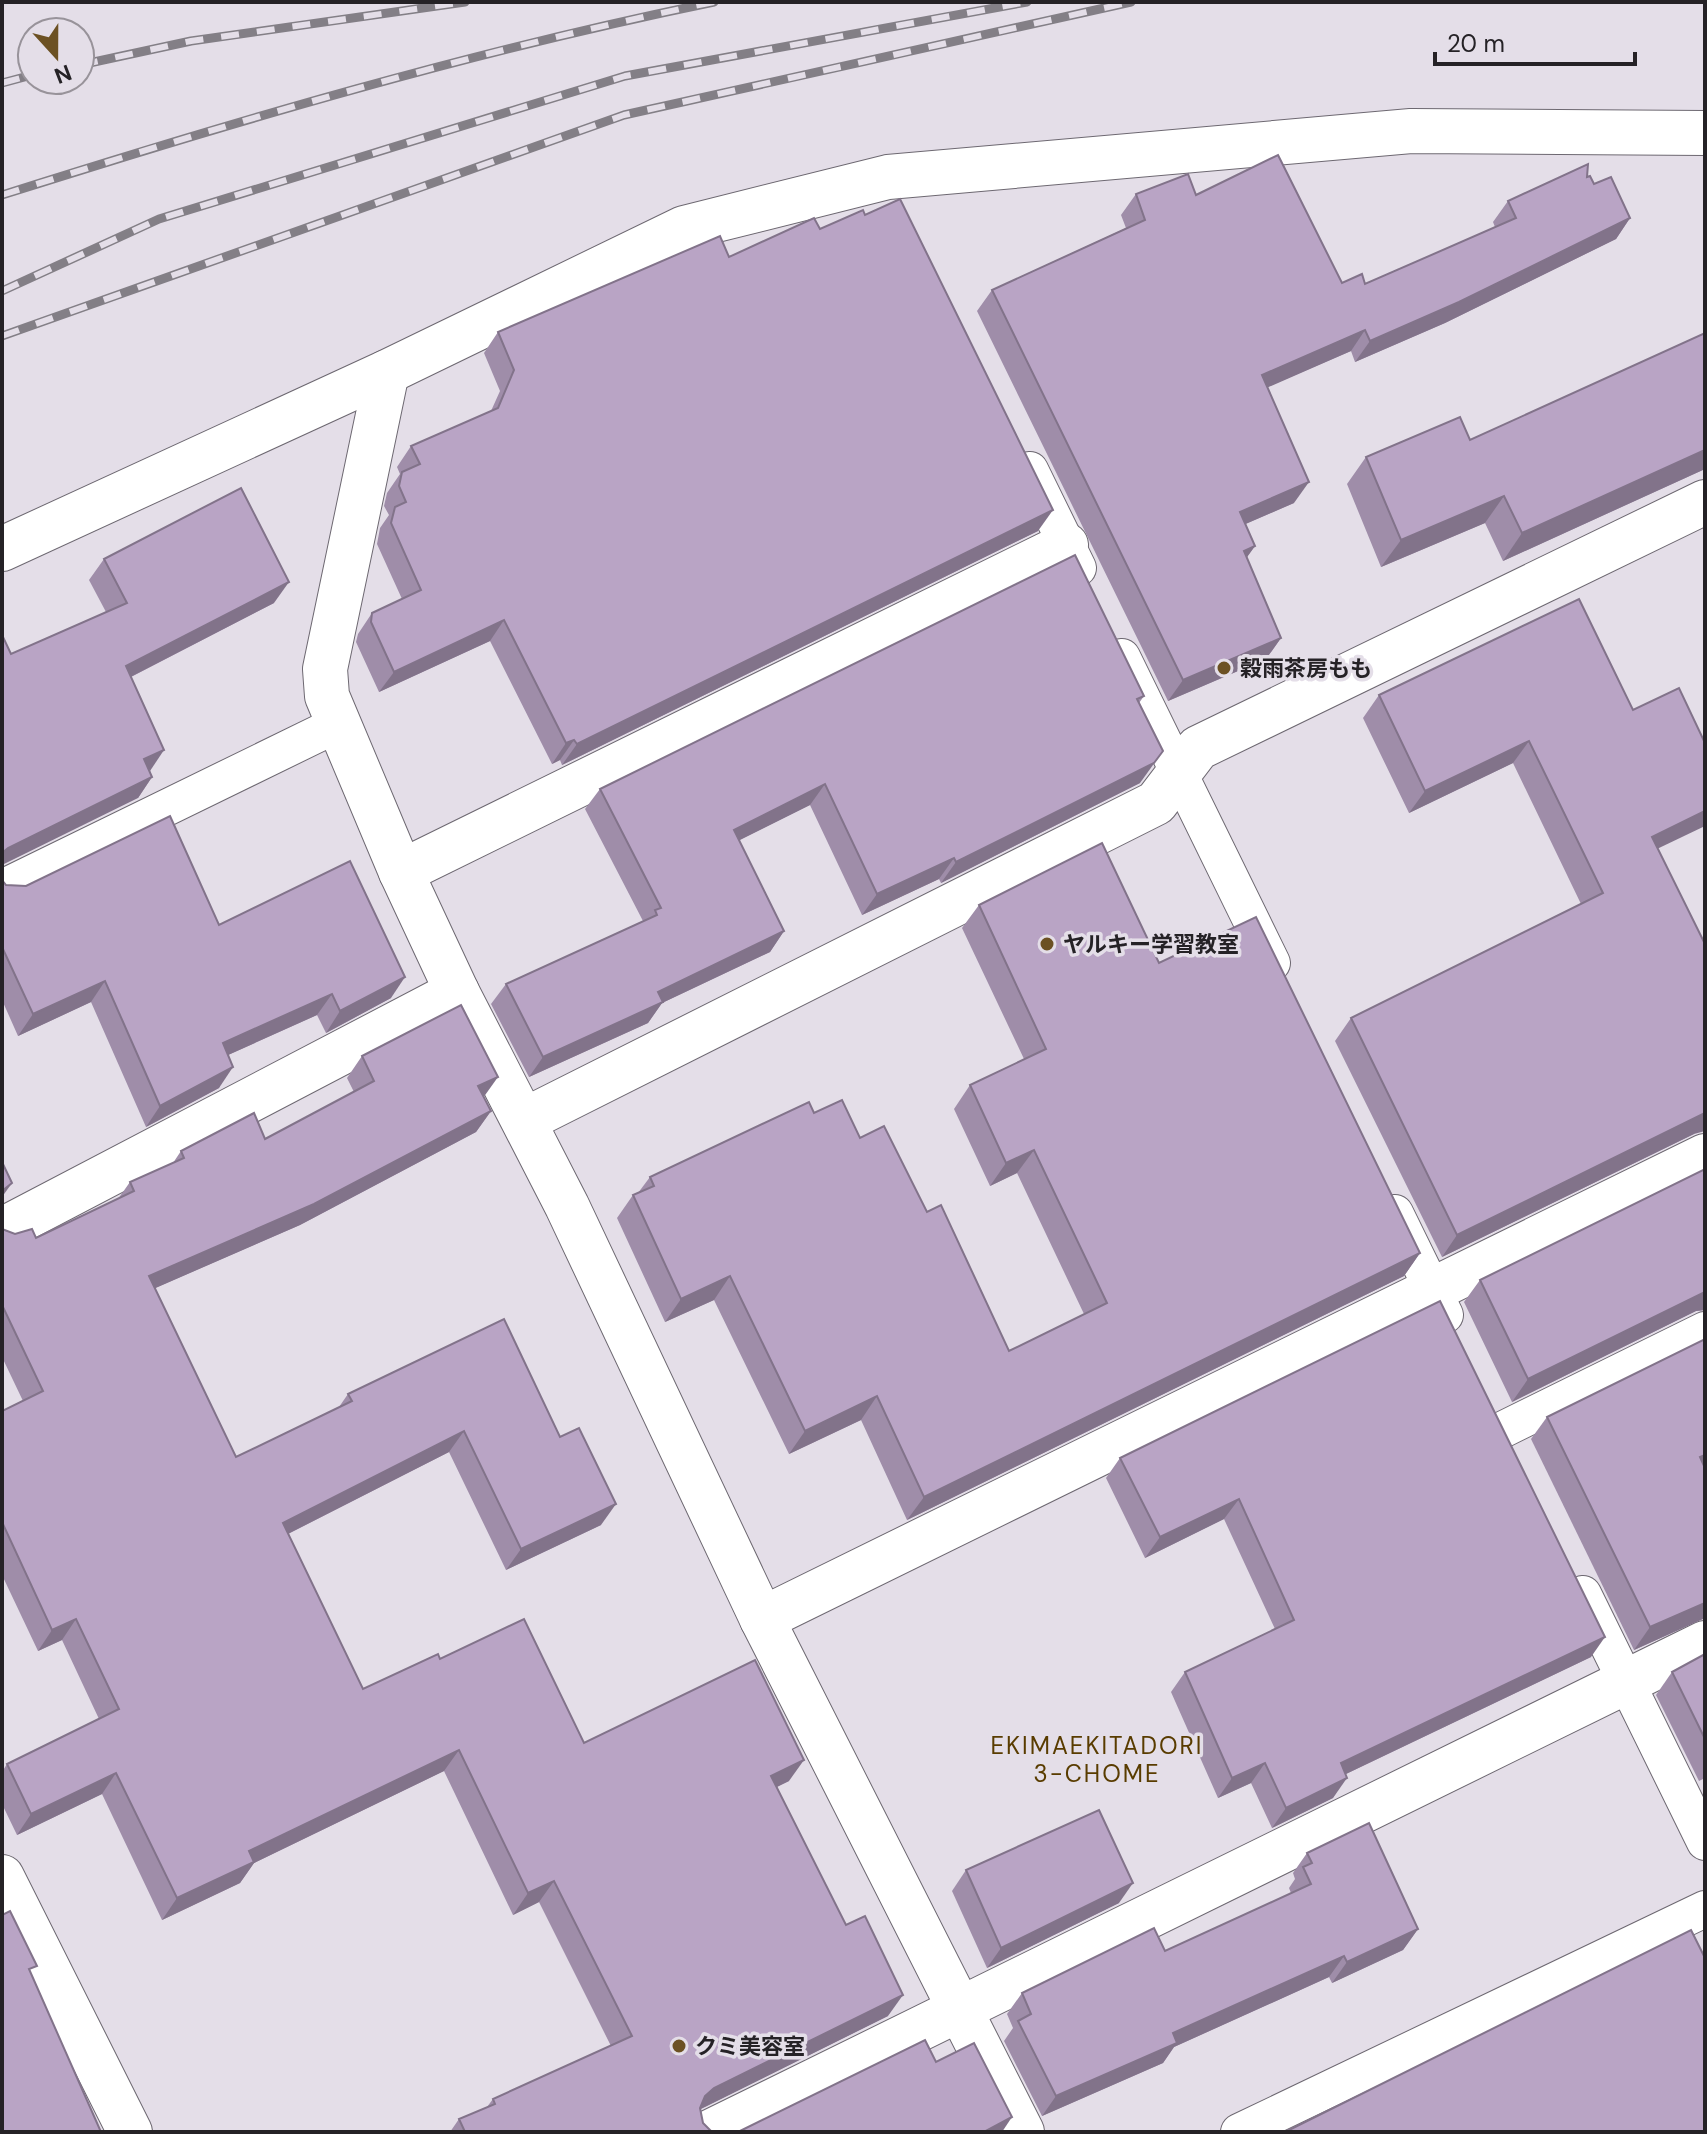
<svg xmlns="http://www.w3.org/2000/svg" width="1707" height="2134" font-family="'DM Sans','Noto Sans JP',sans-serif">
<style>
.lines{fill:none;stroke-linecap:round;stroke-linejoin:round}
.service-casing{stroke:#6d6871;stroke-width:38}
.minor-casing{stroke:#6d6871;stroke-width:46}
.service{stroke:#fff;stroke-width:36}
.minor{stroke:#fff;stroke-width:44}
.rail-casing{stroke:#837f86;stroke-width:9}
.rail{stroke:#e4dee8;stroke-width:6;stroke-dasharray:18;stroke-linecap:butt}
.wall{fill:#9f8da9}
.shaded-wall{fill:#82738a}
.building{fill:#b9a4c5;stroke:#82738a;stroke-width:2}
.poi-dot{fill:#6c5123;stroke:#e4dee8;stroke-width:3}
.labels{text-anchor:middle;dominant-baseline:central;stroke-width:7;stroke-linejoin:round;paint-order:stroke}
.poi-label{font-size:22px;font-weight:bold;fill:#252226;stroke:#e4dee8;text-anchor:start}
.neighbourhood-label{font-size:24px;letter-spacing:2px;fill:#593c00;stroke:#e4dee8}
</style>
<rect width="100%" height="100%" fill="#e4dee8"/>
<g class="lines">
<g class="service-casing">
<g id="service">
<polyline points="1030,470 1078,568"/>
<polyline points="1122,657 1272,963"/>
<polyline points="2,888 338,724"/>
<polyline points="1395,1213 1445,1315"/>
<polyline points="1502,1430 1705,1330"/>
<polyline points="1583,1594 1705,1842"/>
<polyline points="1239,2132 1705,1909"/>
</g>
</g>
<g class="minor-casing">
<g id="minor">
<polyline points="387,372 325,669 327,696 401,872 457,992 567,1206 762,1619 1022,2132"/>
<polyline points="2,549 387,372 684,228 888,177 1411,131 1705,133"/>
<polyline points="401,872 1066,545"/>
<polyline points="525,1120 1156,803 1198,748 1705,502"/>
<polyline points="2,1230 457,992"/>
<polyline points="762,1619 1705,1156"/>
<polyline points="2,1877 130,2132"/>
<polyline points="710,2132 1705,1643"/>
</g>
</g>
<use href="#service" class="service"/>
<use href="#minor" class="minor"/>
<g class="rail-casing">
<g id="rail">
<polyline points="80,65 191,41 465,2"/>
<polyline points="2,83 32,75"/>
<path d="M2,195C236,121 473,51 714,2"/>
<polyline points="2,291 159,219 625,76 1027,2"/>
<polyline points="2,336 624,115 1131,2"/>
</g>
</g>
<use href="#rail" class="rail"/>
</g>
<g class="wall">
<polygon points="1587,177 1630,218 1616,239 1445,323 1355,362 1351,351 1267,387 1294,503 1245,524 1255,546 1246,558 1281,638 1266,659 1168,701 977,311 992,290 1126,228 1121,215 1136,194 1196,195 1342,283 1365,284 1495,227 1493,222 1508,201"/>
<polygon points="865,215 1038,531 562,765 560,760 552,764 490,641 379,692 356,642 358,634 372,613 402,599 377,544 380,528 389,515 384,506 387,493 400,474 397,467 411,446 491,411 500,391 484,353 498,332 729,257"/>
<polygon points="1705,333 1705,469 1503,561 1485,523 1381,567 1347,484 1366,457 1470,440"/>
<polygon points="104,559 274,603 131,677 150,771 152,777 138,798 11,654 106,612 89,580"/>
<polygon points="1579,599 1658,849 1694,1134 1442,1257 1335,1041 1351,1018 1581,904 1513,763 1409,813 1363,718 1379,695"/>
<polygon points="1144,696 1139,703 1140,783 941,883 939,879 862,915 810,805 739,840 784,931 770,952 662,1003 648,1023 529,1077 491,1004 506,984 643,921 585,809 600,789"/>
<polygon points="2,880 6,885 219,925 391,998 326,1033 317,1015 228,1055 219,1088 146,1127 91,1002 18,1036 2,1000"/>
<polygon points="979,905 1159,963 1420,1253 1404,1276 907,1520 861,1420 789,1454 714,1300 665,1322 617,1218 633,1195 638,1193 650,1177 814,1113 860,1138 927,1212 1009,1351 1084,1314 1017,1173 990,1186 954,1109 970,1085 1024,1059 962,928"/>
<polygon points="362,1056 484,1097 491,1111 476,1132 300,1225 155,1288 236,1457 339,1407 348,1394 504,1319 601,1525 506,1570 449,1452 288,1534 363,1689 440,1659 584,1743 789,1781 777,1787 888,2016 700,2109 703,2123 712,2132 450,2132 459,2119 487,2107 493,2099 611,2046 539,1902 513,1915 444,1771 254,1863 240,1883 162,1920 102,1794 17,1835 2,1804 2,1772 7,1764 99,1719 62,1640 38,1651 2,1575 2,1411 23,1401 2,1357 2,1229 15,1234 36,1238 118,1199 130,1182 173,1163 181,1151 265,1139 354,1092 347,1078"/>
<polygon points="1705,1169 1705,1310 1696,1311 1512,1402 1464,1302 1480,1280"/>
<polygon points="1440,1301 1591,1657 1346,1774 1333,1798 1272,1828 1251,1783 1218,1798 1171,1692 1185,1672 1275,1629 1224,1519 1145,1558 1106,1478 1120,1458"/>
<polygon points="1705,1339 1705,1618 1634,1650 1531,1439 1547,1417"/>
<polygon points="1705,1654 1705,1778 1699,1781 1656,1695 1672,1672"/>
<polygon points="1307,1853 1418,1929 1403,1950 1332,1983 1329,1977 1174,2047 1163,2063 1042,2116 1004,2041 1013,2028 1007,2014 1022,1993 1165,1951 1291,1893 1289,1888 1295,1879 1293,1873"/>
<polygon points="966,1870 1119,1903 987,1968 952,1891"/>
</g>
<g class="shaded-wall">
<polygon points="1630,218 1616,239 1445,323 1355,362 1370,341"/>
<polygon points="1365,330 1351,351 1248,396 1262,375"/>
<polygon points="1705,450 1705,469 1503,561 1522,533"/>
<polygon points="1309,482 1294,503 1225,533 1240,512"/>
<polygon points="1504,496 1485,523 1381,567 1401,540"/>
<polygon points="1053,510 1038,531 562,765 577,744"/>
<polygon points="1255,546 1240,567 1244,551"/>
<polygon points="289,582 274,603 111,687 126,666"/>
<polygon points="504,620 490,641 379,692 394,672"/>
<polygon points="1281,638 1266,659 1168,701 1183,680"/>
<polygon points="574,740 560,760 552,764 566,743"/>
<polygon points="1529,741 1513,763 1409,813 1425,791"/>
<polygon points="164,750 150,771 144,759"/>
<polygon points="1163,751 1140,783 941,883 956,862"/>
<polygon points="152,777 138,798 2,865 2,853 8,848"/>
<polygon points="825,784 810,805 720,850 734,830"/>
<polygon points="1705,811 1705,826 1636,859 1652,837"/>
<polygon points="954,858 939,879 862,915 877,894"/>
<polygon points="784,931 770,952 662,1003 648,1023 529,1077 543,1057 658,992"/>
<polygon points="405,977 391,998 326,1033 340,1011"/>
<polygon points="105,981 91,1002 18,1036 33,1014"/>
<polygon points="332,994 317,1015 208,1064 223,1043"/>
<polygon points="233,1067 219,1088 146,1127 160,1106"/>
<polygon points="498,1077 483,1098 478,1086"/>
<polygon points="491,1111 476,1132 300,1225 135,1297 149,1276"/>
<polygon points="1705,1113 1705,1131 1694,1134 1442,1257 1457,1235"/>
<polygon points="1034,1150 1017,1173 990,1186 1006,1163"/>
<polygon points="12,1183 2,1197 2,1191"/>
<polygon points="1420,1253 1404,1276 907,1520 924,1497"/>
<polygon points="730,1276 714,1300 665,1322 681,1299"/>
<polygon points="1705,1292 1705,1310 1696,1311 1512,1402 1528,1379"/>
<polygon points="877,1396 861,1420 789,1454 805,1431"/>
<polygon points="464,1431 449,1452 268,1544 283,1523"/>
<polygon points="1705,1455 1705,1470 1700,1457"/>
<polygon points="1239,1499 1224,1519 1145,1558 1160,1537"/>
<polygon points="616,1504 601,1525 506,1570 521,1549"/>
<polygon points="1705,1603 1705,1618 1634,1650 1650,1627"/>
<polygon points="76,1619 62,1640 38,1651 52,1630"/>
<polygon points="1605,1637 1591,1657 1327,1783 1341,1763"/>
<polygon points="459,1750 444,1771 254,1863 240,1883 162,1920 177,1898 249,1851"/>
<polygon points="804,1760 789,1781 756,1797 771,1776"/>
<polygon points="1265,1763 1251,1783 1218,1798 1232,1778"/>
<polygon points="116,1773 102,1794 17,1835 31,1814"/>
<polygon points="1347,1778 1333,1798 1272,1828 1286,1808"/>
<polygon points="554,1881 539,1902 513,1915 528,1893"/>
<polygon points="1133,1883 1119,1903 987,1968 1001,1948"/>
<polygon points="1418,1929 1403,1950 1332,1983 1347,1962"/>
<polygon points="1344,1956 1329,1977 1174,2047 1163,2063 1042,2116 1056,2096 1173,2033"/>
<polygon points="903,1995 888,2016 699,2110 705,2096 714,2088"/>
<polygon points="1012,2117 1002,2132 984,2132"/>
</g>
<g class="building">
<polygon points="1278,155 1342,283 1362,274 1365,284 1516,218 1508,201 1588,164 1587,177 1590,176 1594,184 1611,177 1630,218 1459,302 1370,341 1365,330 1262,375 1309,482 1240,512 1255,546 1244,551 1281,638 1183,680 992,290 1145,220 1136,194 1188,174 1196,195"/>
<polygon points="900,199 1053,510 577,744 574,740 566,743 504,620 394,672 371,622 372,613 421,590 391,523 395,507 406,502 399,486 402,472 420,464 411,446 498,408 514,370 498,332 720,236 729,257 814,218 820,229 863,210 865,215"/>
<polygon points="1705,333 1705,450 1522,533 1504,496 1401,540 1366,457 1460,417 1470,440"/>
<polygon points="241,488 289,582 126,666 164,750 144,759 152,777 8,848 2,853 2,638 3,637 11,654 127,603 104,559"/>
<polygon points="1075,555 1144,696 1137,699 1163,751 1154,763 956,862 954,858 877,894 825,784 734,830 784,931 658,992 663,1002 543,1057 506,984 657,915 655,910 661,908 600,789"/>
<polygon points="1579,599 1633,710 1679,688 1705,743 1705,811 1652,837 1705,944 1705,1113 1457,1235 1351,1018 1603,893 1529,741 1425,791 1379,695"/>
<polygon points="170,816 219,925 350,861 405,977 340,1011 332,994 223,1043 233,1067 160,1106 105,981 33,1014 2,947 2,880 6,885 26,886"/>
<polygon points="1102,843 1159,963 1256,917 1420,1253 924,1497 877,1396 805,1431 730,1276 681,1299 633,1195 654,1186 650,1177 809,1102 814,1113 842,1100 860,1138 884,1126 927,1212 941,1205 1009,1351 1107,1303 1034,1150 1006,1163 970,1085 1046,1049 979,905"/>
<polygon points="461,1005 498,1077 478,1086 491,1111 314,1204 149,1276 236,1457 352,1401 348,1394 504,1319 560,1437 579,1428 616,1504 521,1549 464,1431 283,1523 363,1689 438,1654 440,1659 524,1619 584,1743 755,1660 804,1760 771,1776 846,1925 865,1916 903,1995 714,2088 705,2096 700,2108 703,2123 712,2132 465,2132 459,2119 495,2104 493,2099 632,2036 554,1881 528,1893 459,1750 249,1851 254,1862 177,1898 116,1773 31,1814 7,1764 119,1709 76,1619 52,1630 2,1522 2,1411 43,1391 2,1305 2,1229 15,1234 32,1229 36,1238 134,1191 130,1182 184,1158 181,1151 254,1113 265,1139 374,1081 362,1056"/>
<polygon points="2,1162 12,1183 2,1191"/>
<polygon points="1705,1169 1705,1292 1528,1379 1480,1280"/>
<polygon points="1440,1301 1605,1637 1341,1763 1347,1778 1286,1808 1265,1763 1232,1778 1185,1672 1294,1620 1239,1499 1160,1537 1120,1458"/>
<polygon points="1705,1339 1705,1455 1700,1457 1705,1468 1705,1603 1650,1627 1547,1417"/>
<polygon points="1705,1654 1705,1739 1672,1672"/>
<polygon points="1099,1810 1133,1883 1001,1948 966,1870"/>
<polygon points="1369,1823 1418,1929 1347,1962 1344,1956 1173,2033 1177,2043 1056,2096 1018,2021 1031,2014 1022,1993 1154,1928 1165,1951 1311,1884 1303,1867 1312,1863 1307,1853"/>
<polygon points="10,1911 37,1966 29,1969 101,2132 2,2132 2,1915"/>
<polygon points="1691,1930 1705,1958 1705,2132 1285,2132"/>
<polygon points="925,2040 936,2062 974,2043 1012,2117 984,2132 738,2132"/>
</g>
<g class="poi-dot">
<circle cx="1224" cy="668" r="8"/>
<circle cx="1047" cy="944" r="8"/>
<circle cx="679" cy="2046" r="8"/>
</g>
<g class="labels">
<g class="poi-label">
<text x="1240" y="668">穀雨茶房もも</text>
<text x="1063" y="944">ヤルキー学習教室</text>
<text x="695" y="2046">クミ美容室</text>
</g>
<g class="neighbourhood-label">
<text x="1097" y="1745">EKIMAEKITADORI<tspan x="1097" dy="28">3-CHOME</tspan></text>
</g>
</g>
<rect width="1707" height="2134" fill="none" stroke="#252226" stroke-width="8"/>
<g transform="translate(56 56) rotate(159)"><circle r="38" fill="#e4dee8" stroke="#98939a" stroke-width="2"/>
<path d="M0-6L14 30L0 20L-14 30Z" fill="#6c5123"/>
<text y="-12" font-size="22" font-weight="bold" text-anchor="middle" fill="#252226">N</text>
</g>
<path d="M1435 52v12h200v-12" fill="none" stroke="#252226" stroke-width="4"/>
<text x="1447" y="52" font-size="24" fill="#252226" stroke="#e4dee8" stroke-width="6" paint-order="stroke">20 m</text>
</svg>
